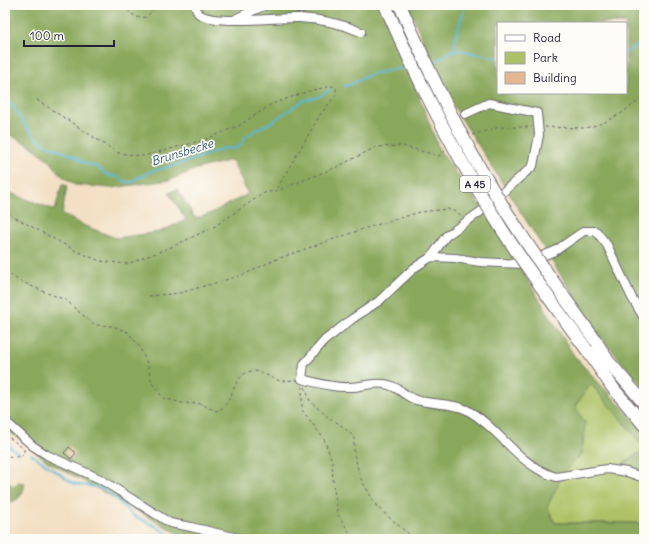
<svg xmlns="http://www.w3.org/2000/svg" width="649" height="544" font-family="Delius,sans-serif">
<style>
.green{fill:#adc266;stroke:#687250}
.forest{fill:#8aa85b;stroke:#56654b;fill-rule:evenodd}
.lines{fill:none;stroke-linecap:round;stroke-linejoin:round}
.stream{stroke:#56b6d4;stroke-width:2}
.building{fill:#e3b791}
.minor-casing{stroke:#6b646b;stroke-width:10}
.highway-casing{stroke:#6b646b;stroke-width:14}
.path{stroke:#6b646b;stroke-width:1;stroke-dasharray:3 3;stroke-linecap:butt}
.minor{stroke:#fff;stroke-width:8}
.highway{stroke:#fff;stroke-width:12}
.highway-bridge-casing{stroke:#6b646b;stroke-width:14;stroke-linecap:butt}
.highway-bridge{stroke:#fff;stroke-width:12}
.labels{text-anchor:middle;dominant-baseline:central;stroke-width:3.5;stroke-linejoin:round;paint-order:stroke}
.shield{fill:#fdfcf7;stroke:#646373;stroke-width:1}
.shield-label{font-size:10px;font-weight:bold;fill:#22223b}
.water-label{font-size:12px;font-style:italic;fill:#375d78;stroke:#fdfcf7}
</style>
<rect width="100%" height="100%" fill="#fdfcf7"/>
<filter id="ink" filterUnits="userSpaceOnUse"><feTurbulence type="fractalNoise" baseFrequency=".025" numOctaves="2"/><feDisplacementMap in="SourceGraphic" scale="8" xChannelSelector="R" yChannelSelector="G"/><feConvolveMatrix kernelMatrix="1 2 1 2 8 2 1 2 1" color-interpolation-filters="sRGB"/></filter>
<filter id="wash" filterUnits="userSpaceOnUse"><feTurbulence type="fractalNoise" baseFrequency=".012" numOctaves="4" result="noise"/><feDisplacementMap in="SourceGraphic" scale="16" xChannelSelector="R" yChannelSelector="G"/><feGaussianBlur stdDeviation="0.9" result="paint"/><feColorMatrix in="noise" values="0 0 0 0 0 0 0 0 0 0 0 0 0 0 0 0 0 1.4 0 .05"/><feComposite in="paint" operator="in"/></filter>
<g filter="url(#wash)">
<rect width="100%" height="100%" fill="#f3e0c4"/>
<polygon class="green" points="591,384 644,447 644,449 620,466 620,472 644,480 644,523 555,523 547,507 585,423 575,406"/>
<g class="forest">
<polygon points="5,5 380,5 416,88 440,151 491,220 575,357 644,431 644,447 591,384 575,406 585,423 582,454 564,472 547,507 555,523 644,523 644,539 188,539 47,461 5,428 5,191 55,210 62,184 67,186 62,214 85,226 116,238 159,232 186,220 169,193 177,189 195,218 207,215 248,194 232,160 196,169 170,180 111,188 75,185 60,174 51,162 34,148 5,132"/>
<path d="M408,5H644V388L598,334L444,91ZM498,23H626V93H498Z"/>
<polygon points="644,449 644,476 622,466"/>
<path d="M18,482L25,483C23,495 18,503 5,502V483H10L13,487Z"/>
</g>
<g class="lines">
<g class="stream">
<path d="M452,50L455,47C454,34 462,19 465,5"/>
<polyline points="626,53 634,47 644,43"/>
<polyline points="432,64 450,52 459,50 498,58"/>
<polyline points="344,86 348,86 371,74 408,67"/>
<polyline points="5,98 15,109 24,124 36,138 45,144 76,157 82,162 99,168 107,175 118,177 126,182 134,182 138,177 143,177 148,172 184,163 224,148 234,149 238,147 242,143 244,138 261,127 272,122 302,101 318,97 330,90"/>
<polyline points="5,443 18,453"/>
<polyline points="31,454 73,483 80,485 96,487 106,490 134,516 157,527 170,536 181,539"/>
</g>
</g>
<g id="blocks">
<polygon class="building" points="69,447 76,453 71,459 64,453"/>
</g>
</g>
<g filter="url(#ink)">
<use href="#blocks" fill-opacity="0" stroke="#6b646b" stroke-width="1"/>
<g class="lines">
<g class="minor-casing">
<g id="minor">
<path d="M195,5C195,7 197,11 198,13C211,26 279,17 299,18C319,19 343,24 361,32"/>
<polyline points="237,18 266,5"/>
<polyline points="431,257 446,236 480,212 533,166 539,135 537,113 489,103 465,114"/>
<path d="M644,318L632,298L607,245L596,231H584L555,251L522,264L480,262L455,258L431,257L414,268L379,301L352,319L324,341L304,364L302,379C318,383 334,388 350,387C362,387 372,382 384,384C397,385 404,396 416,400C433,405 451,402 467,410C500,428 517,465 556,477L607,469L627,472L644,478"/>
<polyline points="5,421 33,446 47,455 100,479 170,523 191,527 242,539"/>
</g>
</g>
<g class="highway-casing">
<g id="highway">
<polyline points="595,340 608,361 644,403"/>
<polyline points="587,350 613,388 644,425"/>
</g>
</g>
<g class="path">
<path d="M124,5C135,20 145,24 156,5"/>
<polyline points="37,100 118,153 143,156 204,140 240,125 272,104 312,90 333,86 336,88 336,95 320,115 276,190"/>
<polyline points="545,127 584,128 594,126 605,122 620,114 644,97"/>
<polyline points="472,135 500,127 532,127"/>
<polyline points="5,212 76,251 100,261 128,264 176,245 215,226 264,193 279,190 337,167 376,147 402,146 439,156 445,151"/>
<path d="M5,271L18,280L47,293L66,300L78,311L95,325L112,326L128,332L139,346L147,363L152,383L163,398L182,403L201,404L216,411C234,406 231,378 248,372C258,368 268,377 277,380C282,382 290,380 296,380"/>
<polyline points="149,296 180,293 243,275 274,260 366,228 420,212 448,209 458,213 462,217"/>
<polyline points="302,386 302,410 324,439 332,461 333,484 338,515 354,539"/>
<polyline points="305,387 310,401 330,419 340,424 354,437 354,453 360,477 377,507 410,535 418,539"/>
<polyline points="5,434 24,449 24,453 20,457 5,456"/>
</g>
<use href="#minor" class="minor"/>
<use href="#highway" class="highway"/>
<g class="highway-bridge-casing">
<g id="highway-bridge">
<path d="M385,5C419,83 457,159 503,231C529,271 558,311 587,350"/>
<path d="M400,5C422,56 446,107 473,156C509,220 552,281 595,340"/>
</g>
</g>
<use href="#highway-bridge" class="highway-bridge"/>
</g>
</g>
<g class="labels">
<rect class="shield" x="460" y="176" width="30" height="16" rx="3"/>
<g class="shield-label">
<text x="475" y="184">A 45</text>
</g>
<g class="water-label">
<text transform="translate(182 152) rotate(-17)">Brunsbecke</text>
</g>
</g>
<rect width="649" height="544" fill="none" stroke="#fdfcf7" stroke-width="20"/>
<rect x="497" y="22" width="130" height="72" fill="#fdfcf7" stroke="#a5a5ac"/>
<rect x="505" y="35" width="20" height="6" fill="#ffffff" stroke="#a5a5ac"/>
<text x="533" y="42" font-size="12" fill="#22223b">Road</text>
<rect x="505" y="52" width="20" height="12" fill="#adc266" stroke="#a5a5ac"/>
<text x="533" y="62" font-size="12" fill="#22223b">Park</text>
<rect x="505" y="72" width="20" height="12" fill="#e3b791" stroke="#a5a5ac"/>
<text x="533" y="82" font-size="12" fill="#22223b">Building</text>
<path d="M24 40v6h90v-6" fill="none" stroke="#22223b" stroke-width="2"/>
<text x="30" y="40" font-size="12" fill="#22223b" stroke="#fdfcf7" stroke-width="3" paint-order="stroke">100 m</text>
</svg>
